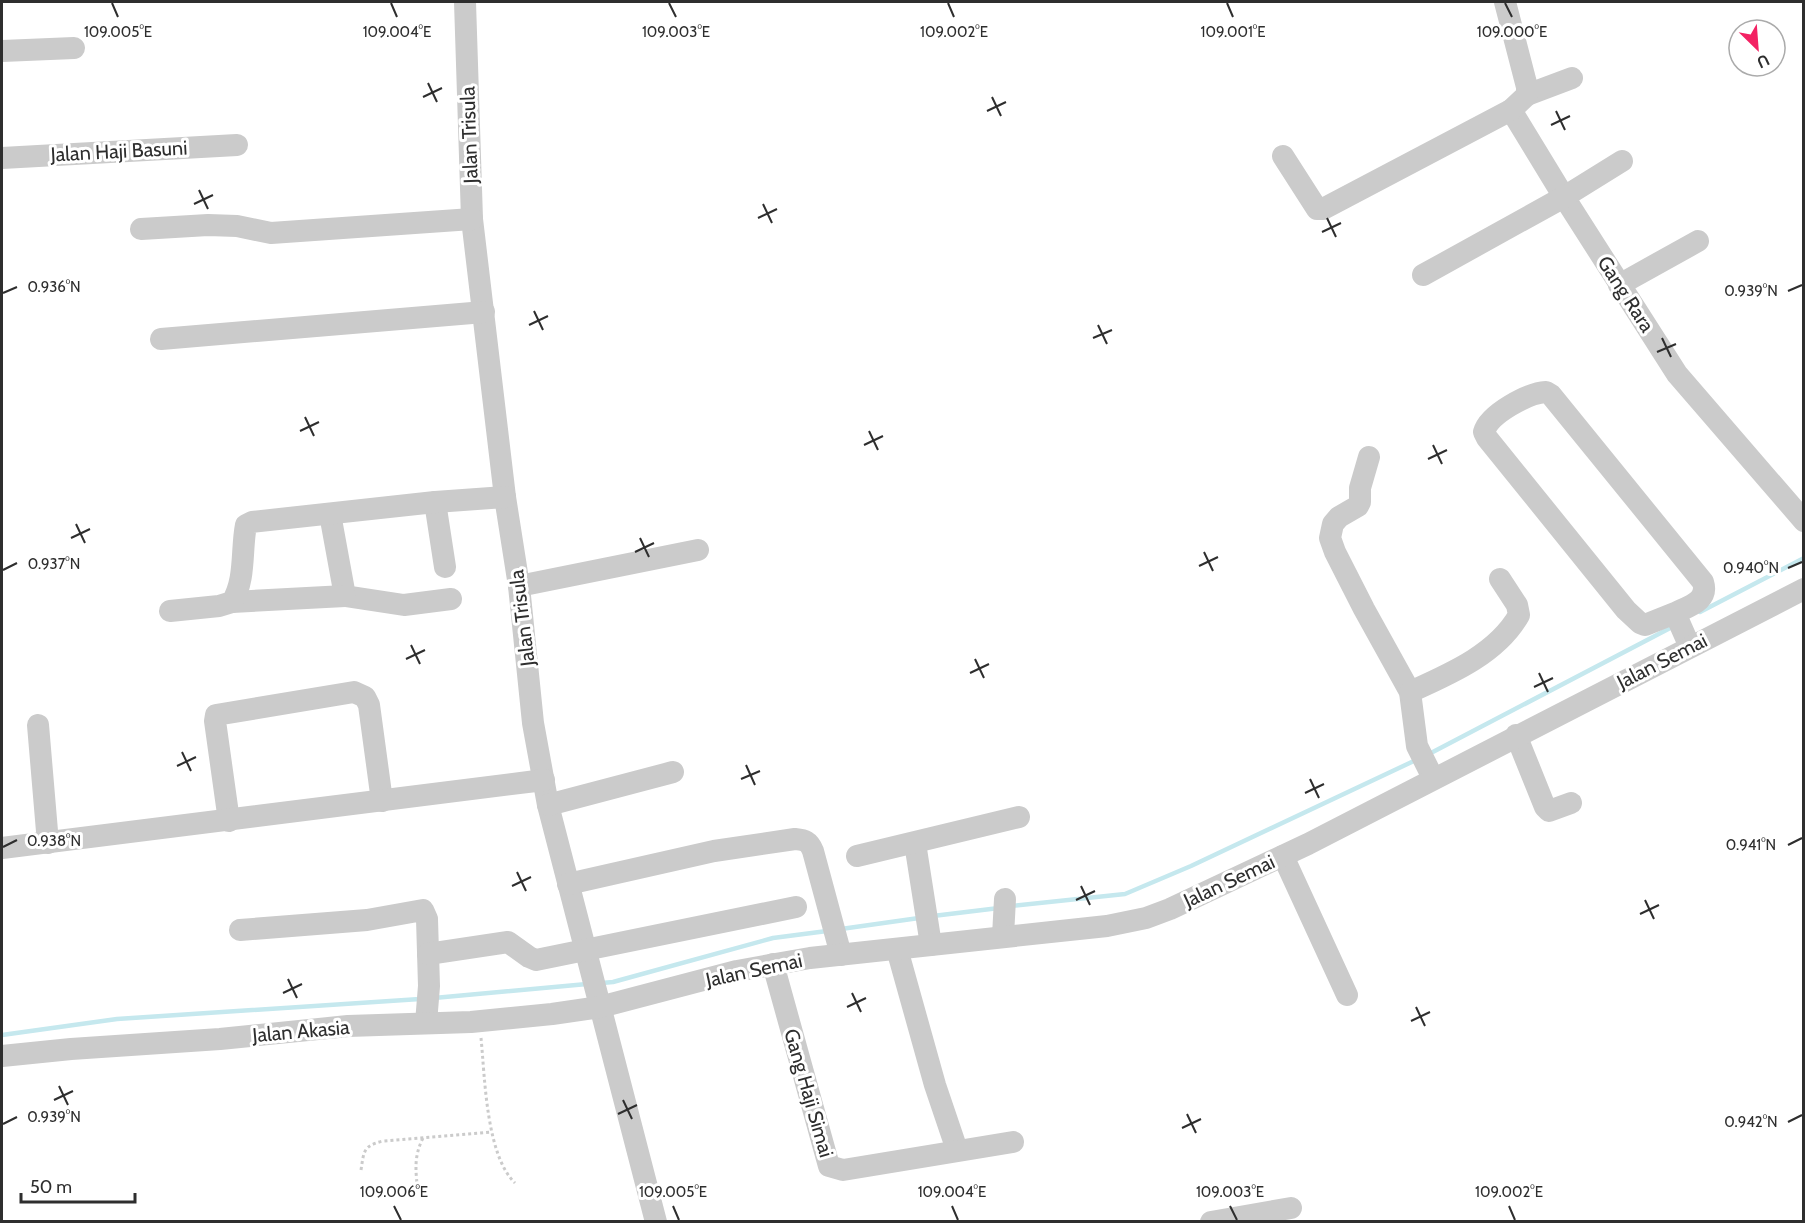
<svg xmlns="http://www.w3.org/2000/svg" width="1805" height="1223" font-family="Cabin,sans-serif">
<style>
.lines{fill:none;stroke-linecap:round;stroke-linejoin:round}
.stream{stroke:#c5e8ee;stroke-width:4.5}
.path{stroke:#cbcbcb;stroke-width:3;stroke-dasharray:3 3;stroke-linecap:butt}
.minor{stroke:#cbcbcb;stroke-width:22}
.ticks{fill:none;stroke:#2e2e2e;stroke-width:2}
.labels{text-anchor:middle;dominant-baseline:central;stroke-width:6;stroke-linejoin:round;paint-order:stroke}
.street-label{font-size:20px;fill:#2e2e2e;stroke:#fff}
.ticks-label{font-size:15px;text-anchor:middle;fill:#2e2e2e;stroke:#fff;stroke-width:6;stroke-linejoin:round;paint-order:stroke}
</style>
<rect width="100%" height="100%" fill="#fff"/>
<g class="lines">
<g class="stream">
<polyline points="1700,612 1804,558"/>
<polyline points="1429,754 1674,626"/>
<polyline points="1011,906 1125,894 1191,866 1416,760"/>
<polyline points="933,916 999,908"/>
<polyline points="841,929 919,918"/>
<polyline points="602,983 613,982 773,938 827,931"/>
<polyline points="434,998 587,984"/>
<polyline points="2,1035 117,1019 420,999"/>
</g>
<g class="path">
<path d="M481,1038C485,1078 486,1155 515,1183"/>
<path d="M361,1170C364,1151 363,1146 383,1141L492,1132"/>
<path d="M418,1194C416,1172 413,1158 423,1138"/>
</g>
<g class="minor">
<polyline points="465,2 472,219 505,497 519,586 533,723 548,805 656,1222"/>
<polyline points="2,51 74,48"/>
<polyline points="1527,95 1572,78"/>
<polyline points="1511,110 1564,197 1677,374 1804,521"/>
<polyline points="1283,156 1317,209 1323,209 1511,110 1527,95 1527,87 1505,2"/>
<polyline points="2,158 237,145"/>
<polyline points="141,229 208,225 237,226 271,233 472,219"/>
<polyline points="1423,275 1564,197 1622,161"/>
<polyline points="1619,285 1698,241"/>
<polyline points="161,339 484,312"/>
<polyline points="1369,457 1360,488 1360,502 1358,506 1339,517 1333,524 1330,538 1335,552 1364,609 1410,692 1417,746 1433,778"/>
<polyline points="435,502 445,567"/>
<polyline points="330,514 345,596 404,605 451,599"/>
<polyline points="519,586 698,550"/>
<polyline points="232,602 345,596"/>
<path d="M170,611L219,606L232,602C246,579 241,550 246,525L252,522L435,502L505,497"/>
<path d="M1675,613C1689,606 1709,601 1703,582L1551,395L1546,392C1528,393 1489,414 1484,432L1487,438L1626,610L1640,623L1645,625L1675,613L1690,647"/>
<path d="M1410,692C1450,674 1497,654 1519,615L1517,605L1500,579"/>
<polyline points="38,725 48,843"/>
<polyline points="1516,735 1545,807 1549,811 1571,803"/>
<polyline points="548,805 673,772"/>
<polyline points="229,821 215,721 216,715 354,692 365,697 369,705 382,801"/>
<polyline points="915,843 931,945"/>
<polyline points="2,848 544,780"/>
<polyline points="857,856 1019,817"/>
<polyline points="1283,856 1347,995"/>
<path d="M568,884L714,851L795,839C805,840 809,841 813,851L841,955"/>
<polyline points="240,930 367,920 423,910 427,919 429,986 426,1023"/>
<polyline points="1003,936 1005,899"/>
<polyline points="897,949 935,1085 957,1150"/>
<polyline points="428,954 508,942 529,957 536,960 796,907"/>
<polyline points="773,964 829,1166 843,1170 1013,1142"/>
<polyline points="2,1056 71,1049 220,1039 348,1026 471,1022 552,1014 600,1007 737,971 810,958 1107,926 1146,918 1170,909 1308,844 1804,589"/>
<polyline points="1211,1222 1291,1208"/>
</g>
</g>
<path class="ticks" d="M112,3L118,17M391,3L397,17M669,3L676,17M948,3L954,17M1227,3L1233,17M1505,3L1512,17M428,83L437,102M423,97L442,88M992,97L1001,116M987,111L1006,102M1556,111L1565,130M1551,125L1570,116M199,190L208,209M194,204L213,195M763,204L772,223M758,218L777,209M1327,218L1336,237M1322,232L1341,223M1788,291L1802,285M3,293L17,287M534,311L543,330M529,325L548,316M1098,325L1107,344M1093,338L1112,330M1662,338L1671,357M1657,352L1676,344M305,417L314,436M300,431L319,422M869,431L878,450M864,445L883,436M1433,445L1442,464M1428,459L1447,450M76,524L85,543M71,538L90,529M640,538L649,557M635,552L654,543M1204,552L1213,571M1199,566L1218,557M1788,568L1802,562M3,570L17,563M411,645L420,664M406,659L425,650M975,659L984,678M970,673L989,664M1539,673L1548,692M1534,687L1553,678M182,752L191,771M746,765L755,785M177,766L196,757M741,779L760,771M1310,779L1319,798M1305,793L1324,784M1788,845L1802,838M3,847L17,840M517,872L526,891M512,886L531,877M1081,886L1090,905M1076,900L1095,891M1645,900L1654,919M1640,914L1659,905M288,979L297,998M283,993L302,984M852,993L861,1012M847,1007L866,998M1416,1007L1425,1026M1411,1021L1430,1012M59,1086L68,1105M54,1100L73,1091M623,1100L632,1119M618,1114L637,1105M1187,1114L1196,1133M1788,1122L1802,1115M3,1124L17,1117M1182,1128L1201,1119M394,1206L401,1220M673,1206L679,1220M952,1206L958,1220M1230,1206L1237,1220M1509,1206L1515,1220"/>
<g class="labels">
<g class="street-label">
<text transform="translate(469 135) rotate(-92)">Jalan Trisula</text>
<text transform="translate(119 151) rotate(-3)">Jalan Haji Basuni</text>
<text transform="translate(1626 294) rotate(57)">Gang Rara</text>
<text transform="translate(522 618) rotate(-97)">Jalan Trisula</text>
<text transform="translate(1662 661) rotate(-27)">Jalan Semai</text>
<text transform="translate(1229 881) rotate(-25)">Jalan Semai</text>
<text transform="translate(754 970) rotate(-12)">Jalan Semai</text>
<text transform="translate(301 1031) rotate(-5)">Jalan Akasia</text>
<text transform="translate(809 1093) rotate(74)">Gang Haji Simai</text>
</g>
</g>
<g class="ticks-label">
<text x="118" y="37">109.005°E</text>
<text x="397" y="37">109.004°E</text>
<text x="676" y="37">109.003°E</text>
<text x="954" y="37">109.002°E</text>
<text x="1233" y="37">109.001°E</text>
<text x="1512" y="37">109.000°E</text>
<text x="54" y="292">0.936°N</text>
<text x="1751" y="296">0.939°N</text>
<text x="54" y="569">0.937°N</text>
<text x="1751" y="573">0.940°N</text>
<text x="54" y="846">0.938°N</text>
<text x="1751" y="850">0.941°N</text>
<text x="54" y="1122">0.939°N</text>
<text x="1751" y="1127">0.942°N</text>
<text x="394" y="1197">109.006°E</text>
<text x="673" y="1197">109.005°E</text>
<text x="952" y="1197">109.004°E</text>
<text x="1230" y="1197">109.003°E</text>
<text x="1509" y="1197">109.002°E</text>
</g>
<rect width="1805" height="1223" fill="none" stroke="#2e2e2e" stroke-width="6"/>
<g transform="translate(1757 48) rotate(155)"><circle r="28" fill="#ffffff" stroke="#ababab" stroke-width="1.5"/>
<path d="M0-4.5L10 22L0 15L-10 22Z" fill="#f32263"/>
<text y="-9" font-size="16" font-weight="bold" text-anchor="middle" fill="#2e2e2e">U</text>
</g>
<path d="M21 1193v9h114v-9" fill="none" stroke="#2e2e2e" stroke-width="3"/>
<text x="30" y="1193" font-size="18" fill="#2e2e2e" stroke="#ffffff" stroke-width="4.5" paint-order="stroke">50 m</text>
</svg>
